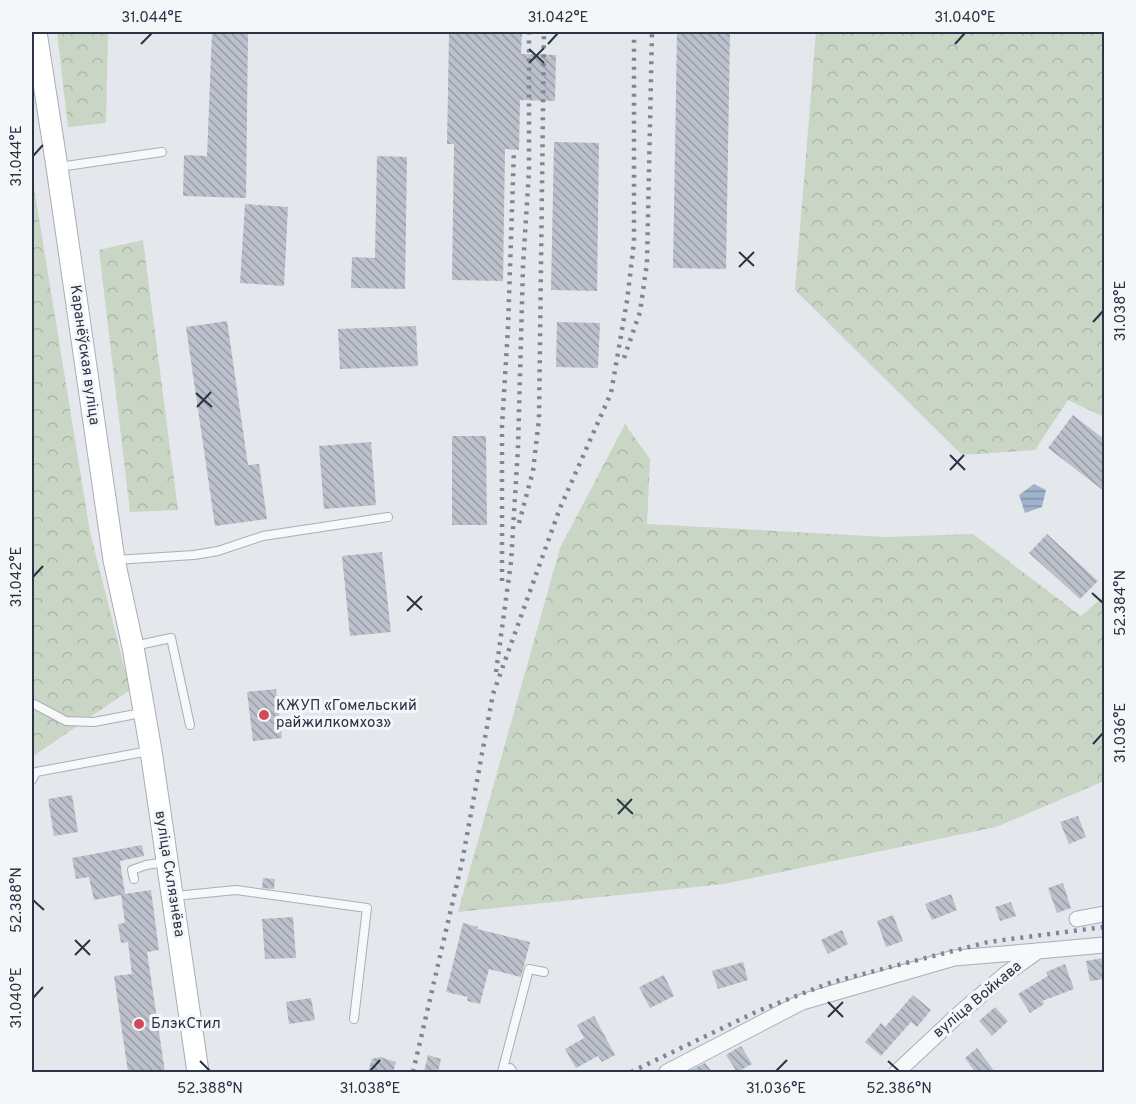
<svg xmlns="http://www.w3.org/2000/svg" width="1136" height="1104" font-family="Overpass,sans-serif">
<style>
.forest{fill:url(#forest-crowns)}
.water{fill:url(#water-rules)}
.building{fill:url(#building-back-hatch)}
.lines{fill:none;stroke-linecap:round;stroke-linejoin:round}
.lane-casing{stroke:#a9aeb7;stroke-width:10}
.street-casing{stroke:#a9aeb7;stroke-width:17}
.secondary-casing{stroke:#a9aeb7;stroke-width:23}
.lane{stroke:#f7f8fa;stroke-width:8}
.street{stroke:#f7f8fa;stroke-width:15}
.secondary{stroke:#fff;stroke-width:21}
.rail{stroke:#7d8696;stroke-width:4.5;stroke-dasharray:3 6;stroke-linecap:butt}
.ticks{fill:none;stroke:#2b3445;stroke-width:2}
.poi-dot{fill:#d1495b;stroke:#f4f6f9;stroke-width:2}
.labels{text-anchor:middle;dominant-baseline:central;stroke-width:6;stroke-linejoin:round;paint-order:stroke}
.street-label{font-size:15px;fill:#2b3445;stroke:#f4f6f9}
.poi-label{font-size:15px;fill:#2b3445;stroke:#f4f6f9;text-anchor:start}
.neatline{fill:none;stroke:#2b3445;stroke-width:2}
.ticks-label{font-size:15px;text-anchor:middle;fill:#2b3445}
</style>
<defs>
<pattern id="forest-crowns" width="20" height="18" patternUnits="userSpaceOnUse" patternTransform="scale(1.5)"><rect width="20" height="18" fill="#c9d6c5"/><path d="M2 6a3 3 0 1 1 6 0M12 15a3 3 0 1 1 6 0" fill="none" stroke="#adb8ab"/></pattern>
<pattern id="water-rules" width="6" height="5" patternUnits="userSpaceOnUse" patternTransform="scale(1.5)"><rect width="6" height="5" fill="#9fb4cc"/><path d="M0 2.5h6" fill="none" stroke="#8293a7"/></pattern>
<pattern id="building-back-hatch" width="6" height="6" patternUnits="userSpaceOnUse" patternTransform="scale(1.5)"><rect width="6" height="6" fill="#bbc0ca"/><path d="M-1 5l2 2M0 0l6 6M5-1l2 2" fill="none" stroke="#989da6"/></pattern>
</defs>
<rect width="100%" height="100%" fill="#e4e7ec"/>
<g class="forest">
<polygon points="57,32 108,32 106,123 68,127"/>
<polygon points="816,32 1104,32 1104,417 1068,400 1035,450 962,455 795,290"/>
<polygon points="32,175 90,532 130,690 32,757"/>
<polygon points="143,240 178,510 130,512 99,250"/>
<polygon points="625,424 650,459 647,524 886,537 973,534 1081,616 1104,596 1104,781 996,827 724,884 458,912 560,548"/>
</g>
<polygon class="water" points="1034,484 1046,490 1042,507 1025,513 1019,495"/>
<g class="building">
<polygon points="212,32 248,32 246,198 183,196 184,155 207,156"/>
<polygon points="449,32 522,32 521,54 556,55 555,101 520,100 519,150 505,149 503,281 452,280 454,144 447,144"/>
<polygon points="677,32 730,32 726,269 673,268"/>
<polygon points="554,142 599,143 597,291 551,290"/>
<polygon points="377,156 407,157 405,289 351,288 352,257 375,258"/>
<polygon points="245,204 288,207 284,286 240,283"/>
<polygon points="227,321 248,465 259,464 267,519 215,526 186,327"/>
<polygon points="557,322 600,323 598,368 556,367"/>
<polygon points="416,326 418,366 340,369 338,329"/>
<polygon points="1073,415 1104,439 1104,491 1048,448"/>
<polygon points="452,436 486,436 487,525 452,525"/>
<polygon points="371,442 376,505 324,509 319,446"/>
<polygon points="1047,534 1098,581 1080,599 1029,553"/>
<polygon points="382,552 391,632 350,636 342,556"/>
<polygon points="276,689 282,738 253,741 247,692"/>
<polygon points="72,795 78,832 54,836 48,799"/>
<polygon points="1078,816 1086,837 1069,844 1060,822"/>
<polygon points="142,845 144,856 120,861 125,894 151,890 159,950 147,952 165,1072 128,1072 114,976 132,974 128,942 121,943 118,924 125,923 121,895 94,900 89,877 76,879 72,858"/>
<polygon points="263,878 275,879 274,889 262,888"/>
<polygon points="1063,883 1071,908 1057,913 1048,888"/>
<polygon points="951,894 957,910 932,920 925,904"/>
<polygon points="1011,902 1016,916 1000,921 995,907"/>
<polygon points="893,915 903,941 886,947 877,921"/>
<polygon points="293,917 296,958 265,959 262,919"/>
<polygon points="463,923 478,927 477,929 530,942 521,977 489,969 480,1004 467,1001 468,997 446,992"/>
<polygon points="842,930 848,944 828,954 821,940"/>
<polygon points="1104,958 1104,979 1090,981 1086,961"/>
<polygon points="743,962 748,980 718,989 712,971"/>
<polygon points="1065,964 1074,989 1042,1001 1044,1004 1030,1013 1018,994 1048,976 1046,972"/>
<polygon points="664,975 674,996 650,1008 639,987"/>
<polygon points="913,995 931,1010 917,1027 911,1022 881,1056 865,1042 881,1023 885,1027"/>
<polygon points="311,998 315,1020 289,1024 286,1002"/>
<polygon points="995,1007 1008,1021 992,1036 979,1021"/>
<polygon points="594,1016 615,1055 602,1062 598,1056 576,1068 565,1049 584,1038 577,1025"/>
<polygon points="741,1046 752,1064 737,1072 726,1055"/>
<polygon points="977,1048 995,1072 975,1072 965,1058"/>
<polygon points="428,1055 441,1059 438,1072 424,1072"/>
<polygon points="380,1057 396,1062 393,1072 368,1072 372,1059"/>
<polygon points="705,1063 712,1072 687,1072"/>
</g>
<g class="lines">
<g class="lane-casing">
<g id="lane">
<polyline points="59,167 162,152"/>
<polyline points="115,560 194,555 218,551 263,536 388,517"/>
<polyline points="134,646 171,638 190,725"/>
<polyline points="32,705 34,704 66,721 94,722 141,713"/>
<polyline points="32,780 36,772 149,751"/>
<polyline points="134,879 132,870 146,865 166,862"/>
<polyline points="175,896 236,890 367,908 354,1019"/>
<polyline points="502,1072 529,969 544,972"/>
<polyline points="502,1072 510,1068 513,1072"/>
</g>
</g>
<g class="street-casing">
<g id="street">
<polyline points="1077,919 1104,914"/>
<polyline points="667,1072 802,1002 954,958 1038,951"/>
<polyline points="897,1072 960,1013 1007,973 1038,951 1104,945"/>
</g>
</g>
<g class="secondary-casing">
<polyline id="secondary" points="36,32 57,167 114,560 133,647 151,751 198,1072"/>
</g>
<use href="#lane" class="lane"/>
<use href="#street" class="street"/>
<use href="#secondary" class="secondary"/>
<g class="rail">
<polyline points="624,358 640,312 647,263 652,32"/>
<polyline points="519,523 533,471 539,419 544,32"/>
<polyline points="502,581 502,426 508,328 514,150"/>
<polyline points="496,672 511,562 518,448 523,266 529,171 529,32"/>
<polyline points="413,1072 462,862 493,694 560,508 611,393 627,301 634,242 634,32"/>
<polyline points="631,1072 758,1011 832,982 988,942 1104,927"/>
</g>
</g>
<path class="ticks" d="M141,44L152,33M548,44L558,33M955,44L965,33M529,49L544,63M529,63L544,48M33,156L43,145M739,252L754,266M739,267L754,252M1093,322L1103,311M196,393L212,407M197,407L211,392M950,455L965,470M950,470L964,455M33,577L43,566M1092,593L1103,603M407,596L422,610M407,611L422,596M1093,744L1103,733M617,799L633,814M618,814L632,799M33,900L44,910M75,940L90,955M75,955L90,940M33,998L43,987M828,1002L843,1017M828,1017L843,1002M200,1061L210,1071M888,1061L899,1071M370,1071L380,1060M776,1071L787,1060"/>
<g class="poi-dot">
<circle cx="264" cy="715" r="6"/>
<circle cx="139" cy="1024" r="6"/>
</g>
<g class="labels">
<g class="street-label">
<text transform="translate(84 355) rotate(82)">Каранёўская вуліца</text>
<text transform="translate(169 874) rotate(81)">вуліца Склязнёва</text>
<text transform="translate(978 1000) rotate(-40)">вуліца Войкава</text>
</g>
<g class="poi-label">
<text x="276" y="706">КЖУП «Гомельский<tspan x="276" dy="17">райжилкомхоз»</tspan></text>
<text x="151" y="1024">БлэкСтил</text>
</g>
</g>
<rect width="1136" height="1104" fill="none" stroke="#f4f6f9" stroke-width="66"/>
<rect x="33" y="33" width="1070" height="1038" class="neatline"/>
<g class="ticks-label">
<text x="152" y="22">31.044°E</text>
<text x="558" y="22">31.042°E</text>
<text x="965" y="22">31.040°E</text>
<text transform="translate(16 156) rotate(-90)" y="5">31.044°E</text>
<text transform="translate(1120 311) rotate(-90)" y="5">31.038°E</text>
<text transform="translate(16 577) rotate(-90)" y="5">31.042°E</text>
<text transform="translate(1120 603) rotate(-90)" y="5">52.384°N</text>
<text transform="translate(1120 733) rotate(-90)" y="5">31.036°E</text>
<text transform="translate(16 900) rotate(-90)" y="5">52.388°N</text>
<text transform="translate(16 998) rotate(-90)" y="5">31.040°E</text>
<text x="210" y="1093">52.388°N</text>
<text x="370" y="1093">31.038°E</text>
<text x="776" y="1093">31.036°E</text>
<text x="899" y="1093">52.386°N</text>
</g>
</svg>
